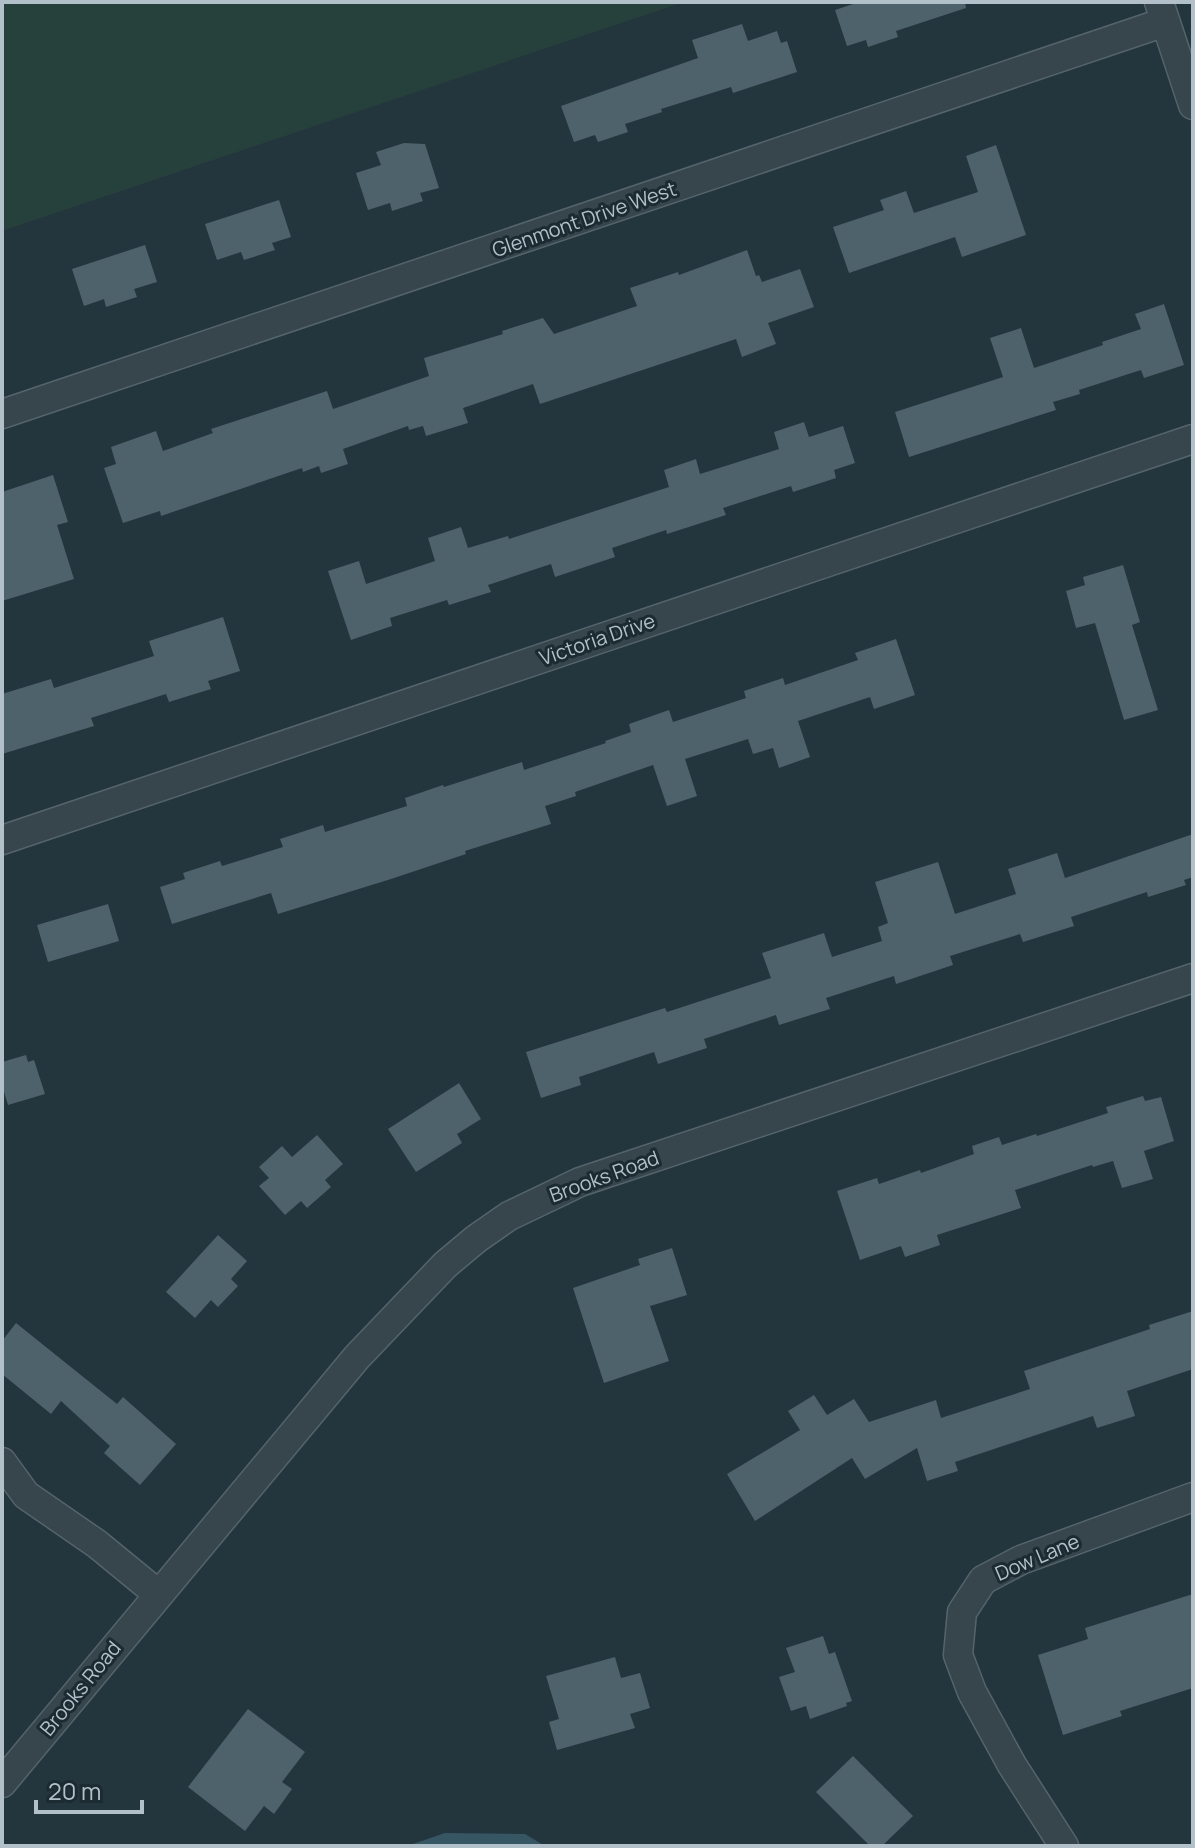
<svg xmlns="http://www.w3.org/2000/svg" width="1195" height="1848" font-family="Manrope,sans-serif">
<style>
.green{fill:#26403b}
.water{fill:#365664}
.building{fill:#4e626b}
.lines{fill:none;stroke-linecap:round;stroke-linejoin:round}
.street-casing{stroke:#55646b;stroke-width:31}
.street{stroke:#37464d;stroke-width:28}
.labels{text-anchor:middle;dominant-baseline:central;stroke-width:6;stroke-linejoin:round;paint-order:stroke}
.street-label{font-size:20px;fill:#b2c1c9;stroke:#1c2b32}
</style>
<rect width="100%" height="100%" fill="#23353d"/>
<polygon class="green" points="2,2 684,2 2,231"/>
<polygon class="water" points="445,1833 525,1834 545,1846 407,1846"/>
<g class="building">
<polygon points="859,2 965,2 966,8 896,31 898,37 868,47 866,40 847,46 835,10"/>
<polygon points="742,24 748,41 777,31 781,43 787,41 797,72 733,93 731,87 661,109 662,112 625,124 628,132 598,142 595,135 574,142 561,106 698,58 692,40"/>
<polygon points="404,143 425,144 439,188 420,193 423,201 392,211 390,203 368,210 356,173 381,165 376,152"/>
<polygon points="996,145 1026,235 962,257 955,237 849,273 833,227 884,210 880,200 906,191 914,213 978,192 966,156"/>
<polygon points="279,200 291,237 272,243 275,250 244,260 241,252 217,260 205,224"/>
<polygon points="145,245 157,282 134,289 137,297 106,307 104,299 84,306 72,269"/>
<polygon points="747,250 756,276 759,275 762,282 800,269 814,307 768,323 776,344 742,357 736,339 540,404 533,384 463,408 468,423 426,436 423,426 409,430 408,426 343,449 348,464 321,473 319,466 303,472 302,468 161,516 160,511 123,523 104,468 116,464 111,447 156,431 163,451 213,433 211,429 327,391 333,409 429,376 424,358 503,334 502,331 543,318 554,334 637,306 630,288 678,272 679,275"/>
<polygon points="1164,304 1184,365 1144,378 1141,370 1079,390 1080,394 1053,402 1056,410 909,457 895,412 1003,377 990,338 1021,328 1034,368 1103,345 1102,342 1141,329 1135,314"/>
<polygon points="804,422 809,437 843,426 855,463 834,470 836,478 793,492 791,486 723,508 726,515 667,534 666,530 612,548 615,557 555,577 551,564 488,585 491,592 449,605 447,600 390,618 392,626 351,640 328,571 359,561 366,584 435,561 428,538 461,527 468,548 508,536 509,539 669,487 664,470 696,459 700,474 779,449 774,432"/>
<polygon points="53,475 68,522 57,525 74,579 2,601 2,492"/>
<polygon points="1123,565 1140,622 1132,625 1158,710 1124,720 1095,623 1076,628 1066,591 1085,585 1083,577"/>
<polygon points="223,617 240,671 208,681 211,689 169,702 166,694 91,718 94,726 2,754 2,694 51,679 54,688 154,656 149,641"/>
<polygon points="896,639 915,695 874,709 870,697 798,721 810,757 779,768 773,748 753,754 748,739 685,759 697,796 667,806 653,765 575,792 576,796 545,806 551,824 465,851 466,854 391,879 278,914 271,893 172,924 160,887 185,879 183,873 220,861 222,866 283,847 280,839 323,825 325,832 407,806 405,798 443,785 444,787 522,762 524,770 606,743 605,741 631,732 629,724 669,710 673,722 746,698 744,691 783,678 785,685 858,660 855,653"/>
<polygon points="1193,834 1193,877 1184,880 1186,885 1148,897 1147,892 1071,917 1074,926 1023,942 1020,934 950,956 953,965 896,984 894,976 826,998 830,1009 779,1025 776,1015 704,1039 707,1048 658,1064 654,1052 579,1077 581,1085 541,1098 526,1052 665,1008 667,1012 771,978 762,953 824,933 832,957 882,941 878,927 888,923 875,882 938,862 955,914 1016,894 1008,869 1057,853 1065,878"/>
<polygon points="108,904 119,941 48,962 37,925"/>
<polygon points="26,1055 28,1062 34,1060 45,1094 8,1105 2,1085 2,1062"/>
<polygon points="459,1083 481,1119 457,1134 462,1143 416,1172 388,1129"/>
<polygon points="1143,1096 1145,1101 1161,1097 1174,1141 1144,1151 1153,1179 1122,1188 1113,1161 1093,1167 1092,1165 1015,1190 1021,1208 937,1235 940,1245 905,1257 901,1246 860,1260 837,1191 877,1178 879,1184 920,1170 921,1173 974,1154 972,1146 999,1137 1002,1145 1036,1134 1037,1136 1108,1113 1106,1107"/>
<polygon points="317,1135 343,1164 325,1180 331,1187 307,1208 301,1201 285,1215 259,1186 269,1178 259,1167 282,1146 292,1157"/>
<polygon points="218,1235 247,1261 231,1279 238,1286 218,1307 211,1300 195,1318 166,1292"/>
<polygon points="672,1248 687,1295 650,1306 669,1361 604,1383 573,1288 640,1265 638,1259"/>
<polygon points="1193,1311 1193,1369 1127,1391 1135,1416 1097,1428 1093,1416 955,1462 958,1471 927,1481 917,1448 865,1479 852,1458 755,1521 727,1474 800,1430 788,1411 814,1395 827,1415 854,1399 869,1422 936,1400 941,1418 1030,1389 1024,1371 1150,1329 1149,1325"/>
<polygon points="16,1323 117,1404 123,1397 176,1444 140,1485 104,1453 110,1446 61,1401 51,1414 2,1374 2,1341"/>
<polygon points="1193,1594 1193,1688 1120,1711 1122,1716 1063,1735 1038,1655 1088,1639 1085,1628"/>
<polygon points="823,1636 829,1654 835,1652 852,1701 846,1703 847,1706 810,1719 806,1706 791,1711 779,1677 795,1672 786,1648"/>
<polygon points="615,1657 621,1678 640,1673 650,1708 630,1714 635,1728 557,1750 549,1722 559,1719 546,1676"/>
<polygon points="248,1709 305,1752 282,1782 292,1789 274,1814 264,1806 245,1831 188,1787"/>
<polygon points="853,1756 913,1816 882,1846 870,1846 816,1792"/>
</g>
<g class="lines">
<g class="street-casing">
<g id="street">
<polyline points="1159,2 1193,105"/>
<polyline points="2,414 1165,22"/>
<polyline points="2,840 1193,439"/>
<polyline points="2,1462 26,1495 97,1544 158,1594"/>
<polyline points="2,1783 357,1357 445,1265 476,1239 509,1216 580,1182 1193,978"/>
<polyline points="1064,1846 1012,1765 972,1692 958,1655 962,1612 983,1580 1021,1560 1193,1497"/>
</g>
</g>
<use href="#street" class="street"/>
</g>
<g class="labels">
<g class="street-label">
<text transform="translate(584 219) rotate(-19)">Glenmont Drive West</text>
<text transform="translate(597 639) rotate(-19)">Victoria Drive</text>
<text transform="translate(604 1176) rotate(-20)">Brooks Road</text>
<text transform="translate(1037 1557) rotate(-23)">Dow Lane</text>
<text transform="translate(80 1688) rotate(-51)">Brooks Road</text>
</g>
</g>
<rect width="1195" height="1848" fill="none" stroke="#b2c1c9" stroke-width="8"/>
<path d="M36 1800v12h106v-12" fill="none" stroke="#b2c1c9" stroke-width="4"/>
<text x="48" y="1800" font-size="24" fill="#b2c1c9" stroke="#1c2b32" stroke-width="6" paint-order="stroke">20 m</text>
</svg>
